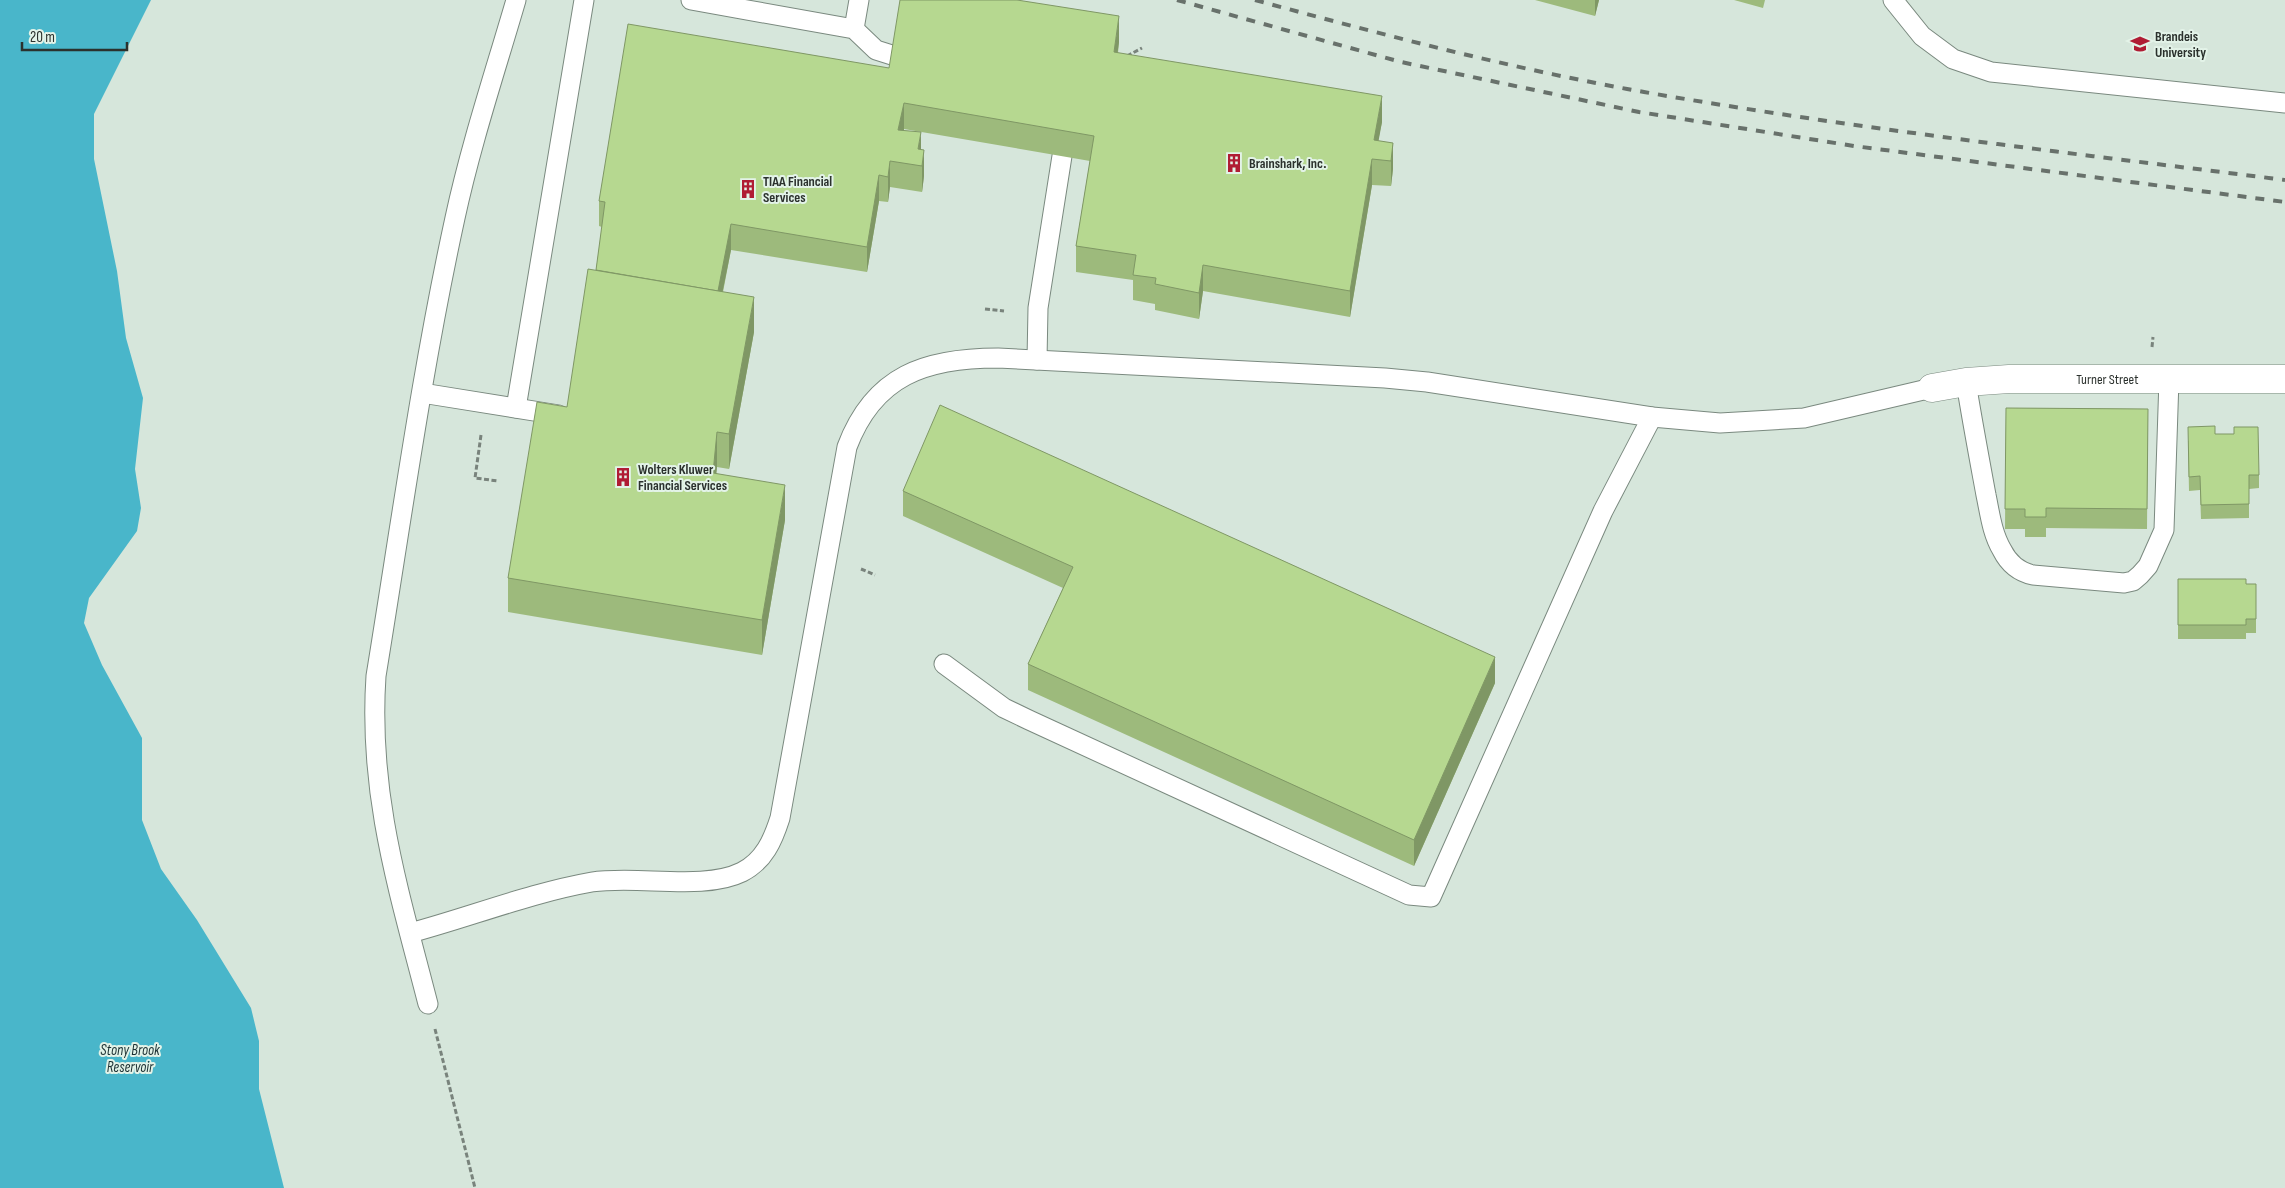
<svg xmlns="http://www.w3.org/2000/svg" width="2285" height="1188" font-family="'Sofia Sans Condensed',sans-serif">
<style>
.water{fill:#49b6ca}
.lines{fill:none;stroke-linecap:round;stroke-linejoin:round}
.lane-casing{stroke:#7a897f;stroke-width:21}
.street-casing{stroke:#7a897f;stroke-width:29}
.path{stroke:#79837c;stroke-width:3;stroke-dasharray:5 2.5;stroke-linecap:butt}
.lane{stroke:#fff;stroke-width:19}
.street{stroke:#fff;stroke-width:28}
.rail{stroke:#68716b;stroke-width:4;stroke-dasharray:9 9;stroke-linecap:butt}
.wall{fill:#9dba7c}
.shaded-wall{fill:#7f9765}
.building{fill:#b6d890;stroke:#7f9765}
.labels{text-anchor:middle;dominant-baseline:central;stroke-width:4;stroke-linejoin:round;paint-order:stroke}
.poi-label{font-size:14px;font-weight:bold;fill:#2b312d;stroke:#e3f3e8;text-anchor:start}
.street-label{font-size:14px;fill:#2b312d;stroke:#e3f3e8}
.water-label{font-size:15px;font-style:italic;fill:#1b2f32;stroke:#e3f3e8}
</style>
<rect width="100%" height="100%" fill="#d6e6db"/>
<polygon class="water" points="0,0 151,0 94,114 94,159 117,271 126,338 143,398 135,469 141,508 137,531 89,598 84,623 102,665 142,738 142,820 161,869 197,920 251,1008 259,1041 259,1089 284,1188 0,1188"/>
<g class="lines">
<g class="lane-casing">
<g id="lane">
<polyline points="691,0 854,29 876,50 895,56"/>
<polyline points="1893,0 1922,36 1953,59 1991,72 2285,103"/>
<polyline points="854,29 859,0"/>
<polyline points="1037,360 1038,308 1062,156"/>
<path d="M1966,382C1972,420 1979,457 1986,495C1990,514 1992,533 2002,550C2009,564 2019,572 2033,575L2124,583L2133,581L2140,575L2148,566L2164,530L2169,379"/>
<polyline points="422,393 559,415"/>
<polyline points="516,408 584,0"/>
<polyline points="944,664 1004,708 1029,720 1409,895 1431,897 1603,511 1652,417"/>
<path d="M410,933C470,917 530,893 592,882C637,875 704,891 742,872C764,861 773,840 780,818L847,447C874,375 926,358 998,358L1385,378L1427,382L1652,417L1720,423L1804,418L1932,388"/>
<path d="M428,1004C399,891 368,795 376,676C401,523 422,369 455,218C471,144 495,72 516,0"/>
</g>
</g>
<g class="street-casing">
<g id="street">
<path id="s1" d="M1932,388L1966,382L2009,379H2285"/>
</g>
</g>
<g class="path">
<polyline points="1127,56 1142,48"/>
<polyline points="985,309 1004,311"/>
<polyline points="2152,347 2153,337"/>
<polyline points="481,435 475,478 498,481"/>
<polyline points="861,569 875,575"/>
<polyline points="435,1029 475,1188"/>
</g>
<use href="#lane" class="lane"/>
<use href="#street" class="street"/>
<g class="rail">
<polyline points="1177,0 1401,62 1639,112 1854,146 2285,202"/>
<path d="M1255,0C1384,35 1513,69 1644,92C1857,129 2071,153 2285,180"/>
</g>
</g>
<g class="wall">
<polygon points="1535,0 1599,0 1595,16"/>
<polygon points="1734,0 1765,0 1763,8"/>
<polygon points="1119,42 1118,53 1382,122 1378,141 1393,143 1393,169 1391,186 1372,185 1350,317 1203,291 1199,319 1155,310 1155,304 1133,300 1133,280 1076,272 1076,246 1090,161 904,129 904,131 921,150 924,176 922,192 890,187 888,202 879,201 867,272 731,250 723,292 754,332 729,469 717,467 716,473 785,520 762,655 508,612 508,578 567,407 596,270 602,227 599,226 599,201 889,68"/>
<polygon points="2006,408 2148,409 2147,529 2046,528 2046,537 2025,537 2025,529 2005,529"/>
<polygon points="2215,434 2259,475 2259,488 2249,489 2249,518 2201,519 2200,490 2189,491 2188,441"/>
<polygon points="903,491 1495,683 1414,866 1028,690 1028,664 1063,588 903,516"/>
<polygon points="2178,579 2246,584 2256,584 2256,633 2246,633 2246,639 2178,639"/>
</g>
<g class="shaded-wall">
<polygon points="1595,0 1599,0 1595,16"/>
<polygon points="1119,16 1119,42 1114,78 1114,52"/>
<polygon points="1382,96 1382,122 1375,160 1374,140"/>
<polygon points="904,103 904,129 898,156 898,130"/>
<polygon points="921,132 921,158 918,149"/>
<polygon points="1393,143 1393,169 1391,186 1391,161"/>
<polygon points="924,150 924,176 922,192 922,166"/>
<polygon points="1372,159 1372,185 1350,317 1350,291"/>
<polygon points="890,161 890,187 888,202 888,177"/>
<polygon points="879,175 879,201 867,272 867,247"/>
<polygon points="731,224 731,250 716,324 716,298"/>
<polygon points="1203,265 1203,291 1199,319 1199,293"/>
<polygon points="754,297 754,332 729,469 729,434"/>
<polygon points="717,432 717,467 713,508 713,473"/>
<polygon points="785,485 785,520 762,655 762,620"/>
<polygon points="1495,657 1495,683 1414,866 1414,840"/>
</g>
<g class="building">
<polygon points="900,0 1017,0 1119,16 1114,52 1382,96 1374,140 1393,143 1391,161 1372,159 1350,291 1203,265 1199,293 1155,284 1156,278 1133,275 1136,255 1076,246 1094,136 904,103 898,130 921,132 918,149 924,150 922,166 890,161 888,177 879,175 867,247 731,224 718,291 596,270 605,202 599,201 628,24 889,68"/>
<polygon points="588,269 754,297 729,434 717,432 713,473 785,485 762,620 508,578 537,402 567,407"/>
<polygon points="940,405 1495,657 1414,840 1028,664 1073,567 903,491"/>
<polygon points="2006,408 2148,409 2147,509 2046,508 2046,517 2025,517 2025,509 2005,509"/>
<polygon points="2215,426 2215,434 2234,434 2234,427 2258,427 2259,475 2249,475 2249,504 2201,505 2200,476 2189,477 2188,427"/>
<polygon points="2178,579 2246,579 2246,584 2256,584 2256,619 2246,619 2246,625 2178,625"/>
</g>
<defs>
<g id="university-bare" transform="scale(1.5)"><path d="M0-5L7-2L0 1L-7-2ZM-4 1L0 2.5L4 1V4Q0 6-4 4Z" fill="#b01c34" stroke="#e3f3e8" stroke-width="2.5" paint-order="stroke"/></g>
<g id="building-bare" transform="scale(1.5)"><path d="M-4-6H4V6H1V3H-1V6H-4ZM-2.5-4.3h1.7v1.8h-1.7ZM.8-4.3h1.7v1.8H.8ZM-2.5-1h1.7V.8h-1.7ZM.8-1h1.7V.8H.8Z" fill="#b01c34" stroke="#e3f3e8" stroke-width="2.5" paint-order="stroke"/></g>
</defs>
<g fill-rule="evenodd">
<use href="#university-bare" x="2140" y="44"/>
<use href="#building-bare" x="1234" y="163"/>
<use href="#building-bare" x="748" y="189"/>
<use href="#building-bare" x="623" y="477"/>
</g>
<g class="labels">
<g class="poi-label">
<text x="2155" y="36">Brandeis<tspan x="2155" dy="16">University</tspan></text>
<text x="1249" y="163">Brainshark, Inc.</text>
<text x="763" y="181">TIAA Financial<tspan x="763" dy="16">Services</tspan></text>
<text x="638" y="469">Wolters Kluwer<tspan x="638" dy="16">Financial Services</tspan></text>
</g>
<g class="street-label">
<text stroke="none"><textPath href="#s1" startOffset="176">Turner Street</textPath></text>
</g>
<g class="water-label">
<text x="130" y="1050">Stony Brook<tspan x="130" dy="17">Reservoir</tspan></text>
</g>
</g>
<path d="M22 42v8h105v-8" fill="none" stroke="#2b312d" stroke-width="2.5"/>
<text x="30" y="42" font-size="15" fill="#2b312d" stroke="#e3f3e8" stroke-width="4" paint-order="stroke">20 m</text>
</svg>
